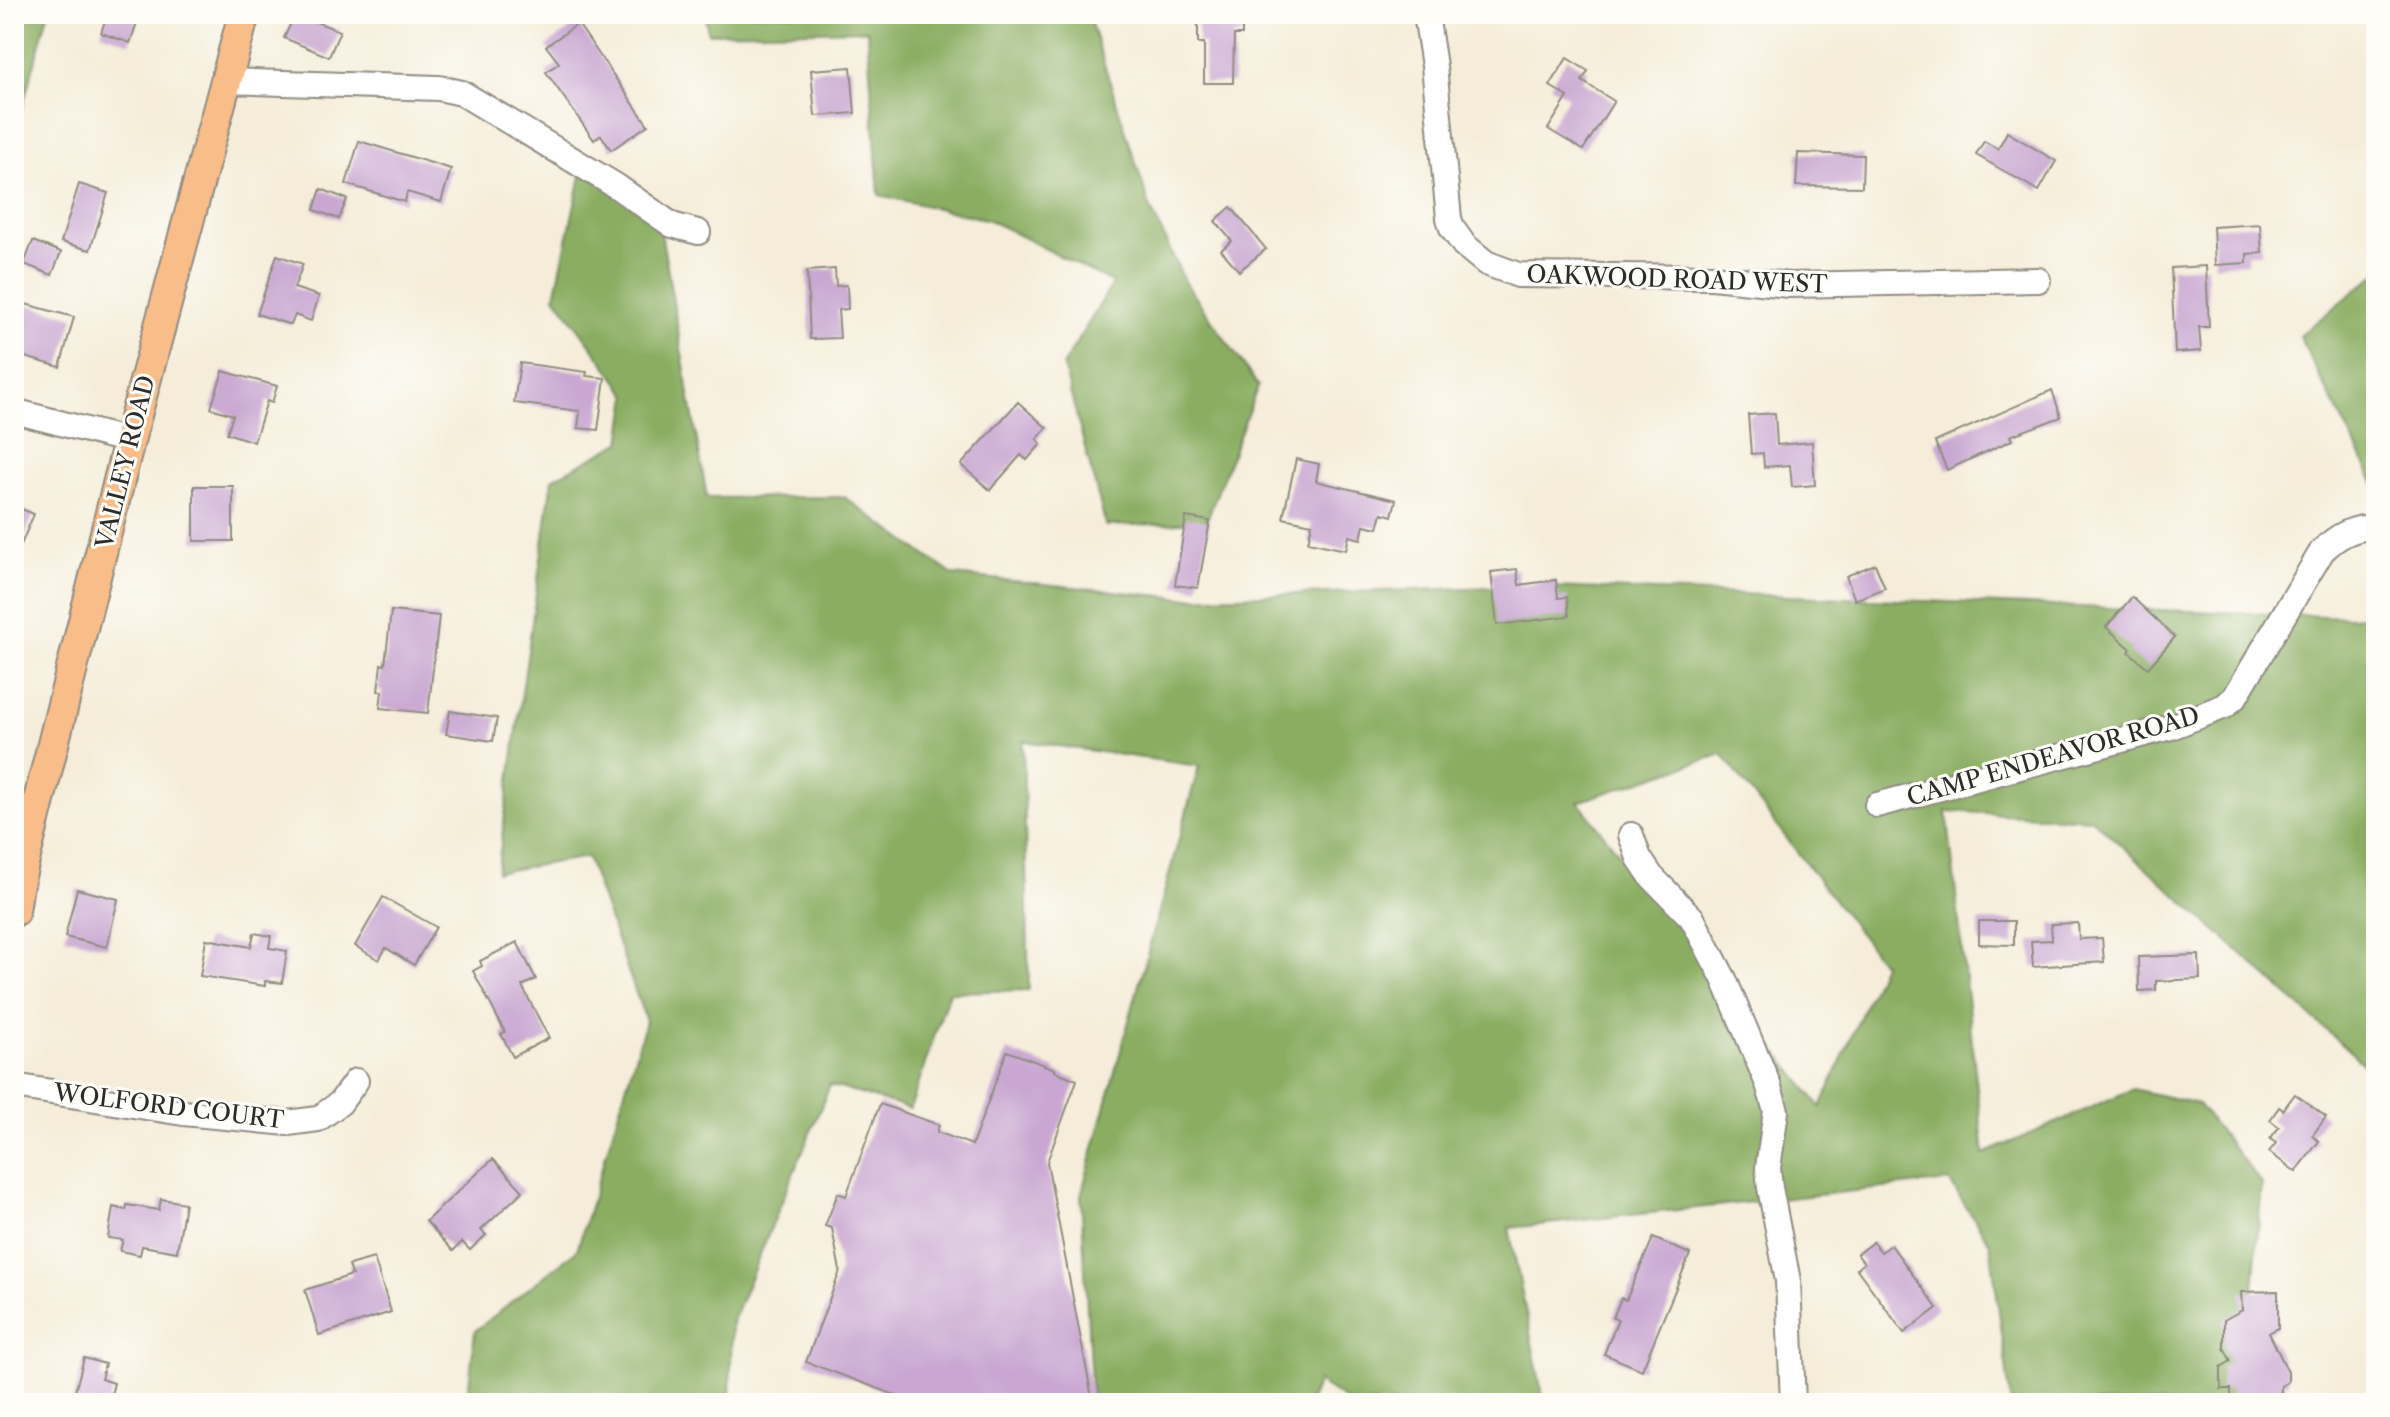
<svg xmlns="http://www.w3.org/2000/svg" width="2390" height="1417" font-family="'Libre Caslon Text',serif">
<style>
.forest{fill:#8aad62;stroke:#5a6c46;stroke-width:2;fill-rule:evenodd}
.building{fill:#c9a7d2}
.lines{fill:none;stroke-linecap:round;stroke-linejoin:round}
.minor-casing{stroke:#908c82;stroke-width:28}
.major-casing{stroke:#908c82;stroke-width:34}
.minor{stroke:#fff;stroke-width:24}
.major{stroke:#f8bd89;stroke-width:30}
.labels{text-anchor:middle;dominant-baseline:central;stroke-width:6;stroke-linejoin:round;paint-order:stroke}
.street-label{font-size:24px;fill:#2b2b2b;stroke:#fdfcf7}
</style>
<rect width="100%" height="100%" fill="#fdfcf7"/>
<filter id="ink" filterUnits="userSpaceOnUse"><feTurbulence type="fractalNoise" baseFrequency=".0125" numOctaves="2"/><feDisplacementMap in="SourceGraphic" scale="16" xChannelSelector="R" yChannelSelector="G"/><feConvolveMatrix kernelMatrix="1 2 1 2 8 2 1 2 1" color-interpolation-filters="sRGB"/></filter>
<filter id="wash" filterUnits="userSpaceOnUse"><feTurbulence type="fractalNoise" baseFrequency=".006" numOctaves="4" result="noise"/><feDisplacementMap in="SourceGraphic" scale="32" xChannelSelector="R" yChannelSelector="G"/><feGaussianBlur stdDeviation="1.8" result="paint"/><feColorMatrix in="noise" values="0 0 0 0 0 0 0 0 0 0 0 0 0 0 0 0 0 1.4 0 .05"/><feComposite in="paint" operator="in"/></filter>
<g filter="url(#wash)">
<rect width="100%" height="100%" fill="#f5edd9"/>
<g class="forest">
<polygon points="14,14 48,14 14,137"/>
<polygon points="705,14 1088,14 1150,207 1185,282 1258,386 1206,522 1106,526 1063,365 1113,283 989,220 879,195 867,30 708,33"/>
<path d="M582,171L658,215L707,498L844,497L953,575L1182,598L1524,586L2376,618V1075L2092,819L1947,811L1984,1154L2133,1089L2198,1104L2262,1184L2250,1327L2292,1403H2011L1990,1243L1949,1181L1509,1228L1544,1403H1350L1318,1382L1309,1403H1092L1081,1195L1199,766L1023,741L1029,990L949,992L910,1109L830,1085L732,1322L730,1403H467L475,1331L577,1250L646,1021L587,857L497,872L552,479L621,442L628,396L555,296ZM1722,754L1883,964L1821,1107L1578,802Z"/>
<polygon points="2376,274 2376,486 2299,336"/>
</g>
<g id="blocks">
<g class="building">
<polygon points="107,14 140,14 130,43 101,33"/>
<polygon points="295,14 340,31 329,57 284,38"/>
<polygon points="1198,14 1242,14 1242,35 1234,35 1233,83 1204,83 1204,43 1198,43"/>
<polygon points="578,24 648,125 611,150 601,135 594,140 546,72 559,63 546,46"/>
<polygon points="1567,58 1588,71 1582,81 1614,101 1583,150 1548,129 1568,97 1550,86"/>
<polygon points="851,67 855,113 815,116 811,70"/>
<polygon points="2007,132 2056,161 2039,191 1976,155 1984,141 1998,149"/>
<polygon points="359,141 451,169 441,202 407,192 405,202 346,184"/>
<polygon points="1798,153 1863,155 1862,187 1796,186"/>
<polygon points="79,184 108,193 90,250 61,242"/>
<polygon points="321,189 347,199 339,219 314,210"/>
<polygon points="1231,207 1266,249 1239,271 1221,250 1232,241 1215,221"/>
<polygon points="2260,224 2262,253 2247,254 2247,263 2215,265 2213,227"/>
<polygon points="33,241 61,252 52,275 24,264"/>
<polygon points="277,255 303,264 294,288 319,296 311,321 295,315 291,325 257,314"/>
<polygon points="2206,266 2209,327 2199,327 2201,351 2175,353 2171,268"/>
<polygon points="835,269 836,286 847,285 848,309 838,310 840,338 810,339 807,271"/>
<polygon points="14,301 74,317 60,367 14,354"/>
<polygon points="520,363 587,372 586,376 605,378 598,430 578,428 580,411 514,403"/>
<polygon points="223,371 277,386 272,403 267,401 254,442 227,433 233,415 211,408"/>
<polygon points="2052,390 2061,417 2010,436 2012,440 1947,470 1935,442"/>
<polygon points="1018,402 1047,428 1037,439 1041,444 1027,460 1021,455 990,490 961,465"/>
<polygon points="1775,413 1777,445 1812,442 1815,485 1792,487 1790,465 1764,467 1763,453 1751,454 1748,415"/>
<polygon points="1296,459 1319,464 1316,481 1396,500 1392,516 1382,513 1378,528 1364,525 1361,539 1349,536 1346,550 1308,542 1312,524 1283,518"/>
<rect x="194" y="486" width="39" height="55"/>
<polygon points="14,506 34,514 14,561"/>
<polygon points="1186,517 1210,521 1198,588 1175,585"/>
<polygon points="1875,564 1885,588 1855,600 1846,576"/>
<polygon points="1517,569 1519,585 1556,580 1558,598 1567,597 1569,616 1497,625 1491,572"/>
<polygon points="2132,597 2175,637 2148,668 2129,652 2131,649 2106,627"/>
<polygon points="391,611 439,616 428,713 380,708 382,691 378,691 381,664 385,665"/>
<polygon points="450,711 497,718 493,741 446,734"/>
<polygon points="77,889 118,899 107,947 65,937"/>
<polygon points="383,897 436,927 414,965 386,948 379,960 355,946"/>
<polygon points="1979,921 2014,921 2014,945 1979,944"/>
<polygon points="2078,923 2079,939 2102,938 2104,962 2033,967 2031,941 2052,940 2051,924"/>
<polygon points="254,933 271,936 269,948 287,951 282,983 265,981 265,986 200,976 206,939 251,947"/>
<polygon points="517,942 536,979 522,986 549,1038 513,1057 501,1034 505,1032 473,971 482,966 480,961"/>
<polygon points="2199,955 2200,979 2156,981 2156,990 2139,991 2138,957"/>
<polygon points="1007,1051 1055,1069 1055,1071 1077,1080 1047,1162 1092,1398 1064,1403 917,1403 806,1362 840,1271 832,1228 825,1226 838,1193 846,1196 880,1104 939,1125 937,1132 972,1145"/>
<polygon points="2295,1094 2326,1117 2312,1136 2319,1141 2296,1172 2269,1152 2276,1143 2270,1139 2279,1127 2270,1120 2279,1107 2283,1110"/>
<polygon points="493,1159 523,1191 481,1230 486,1235 470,1250 462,1242 453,1251 426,1221"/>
<polygon points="161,1199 185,1203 177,1252 142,1246 140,1255 120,1251 123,1240 108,1238 113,1207 126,1210 127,1205 159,1210"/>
<polygon points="1653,1238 1690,1254 1642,1370 1604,1354 1618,1320 1613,1318 1621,1298 1626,1300"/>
<polygon points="1873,1242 1881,1252 1891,1245 1937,1308 1904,1333 1857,1269 1864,1263 1857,1254"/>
<polygon points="374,1258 391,1312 319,1335 305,1290 352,1275 349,1265"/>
<polygon points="2278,1291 2278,1328 2269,1333 2288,1372 2288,1382 2281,1386 2281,1403 2231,1403 2231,1389 2221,1389 2221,1367 2231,1361 2224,1348 2224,1320 2242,1310 2241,1292"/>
<polygon points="84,1358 105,1364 101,1379 114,1383 109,1403 72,1403"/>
</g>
</g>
</g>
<g filter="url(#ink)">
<use href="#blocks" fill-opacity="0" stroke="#908c82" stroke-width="2"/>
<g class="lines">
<g class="minor-casing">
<g id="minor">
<polyline points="1426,14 1434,66 1449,218 1452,228 1464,245 1486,263 1518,275 1712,277 1789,285 2038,280"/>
<polyline points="225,81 439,88 462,93 616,186 672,225 698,232"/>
<polyline points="14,411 129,441"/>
<path d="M1877,805L2171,727L2225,706L2235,697L2322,551C2338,535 2354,527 2376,527"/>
<polyline points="1631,835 1639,858 1651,876 1692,918 1724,979 1768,1084 1776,1111 1768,1168 1770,1188 1788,1281 1793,1403"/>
<polyline points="14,1086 183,1113 288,1123 318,1119 340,1103 356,1081"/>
</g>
</g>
<g class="major-casing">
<polyline id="major" points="14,911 18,884 129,441 244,14"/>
</g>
<use href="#minor" class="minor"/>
<use href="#major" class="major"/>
</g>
</g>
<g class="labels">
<g class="street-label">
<text transform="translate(1677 279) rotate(2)">OAKWOOD ROAD WEST</text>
<text transform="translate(125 462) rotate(-76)">VALLEY ROAD</text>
<text transform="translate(2053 756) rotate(-16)">CAMP ENDEAVOR ROAD</text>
<text transform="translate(169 1106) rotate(7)">WOLFORD COURT</text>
</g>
</g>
<rect width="2390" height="1417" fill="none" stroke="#fdfcf7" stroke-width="48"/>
</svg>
